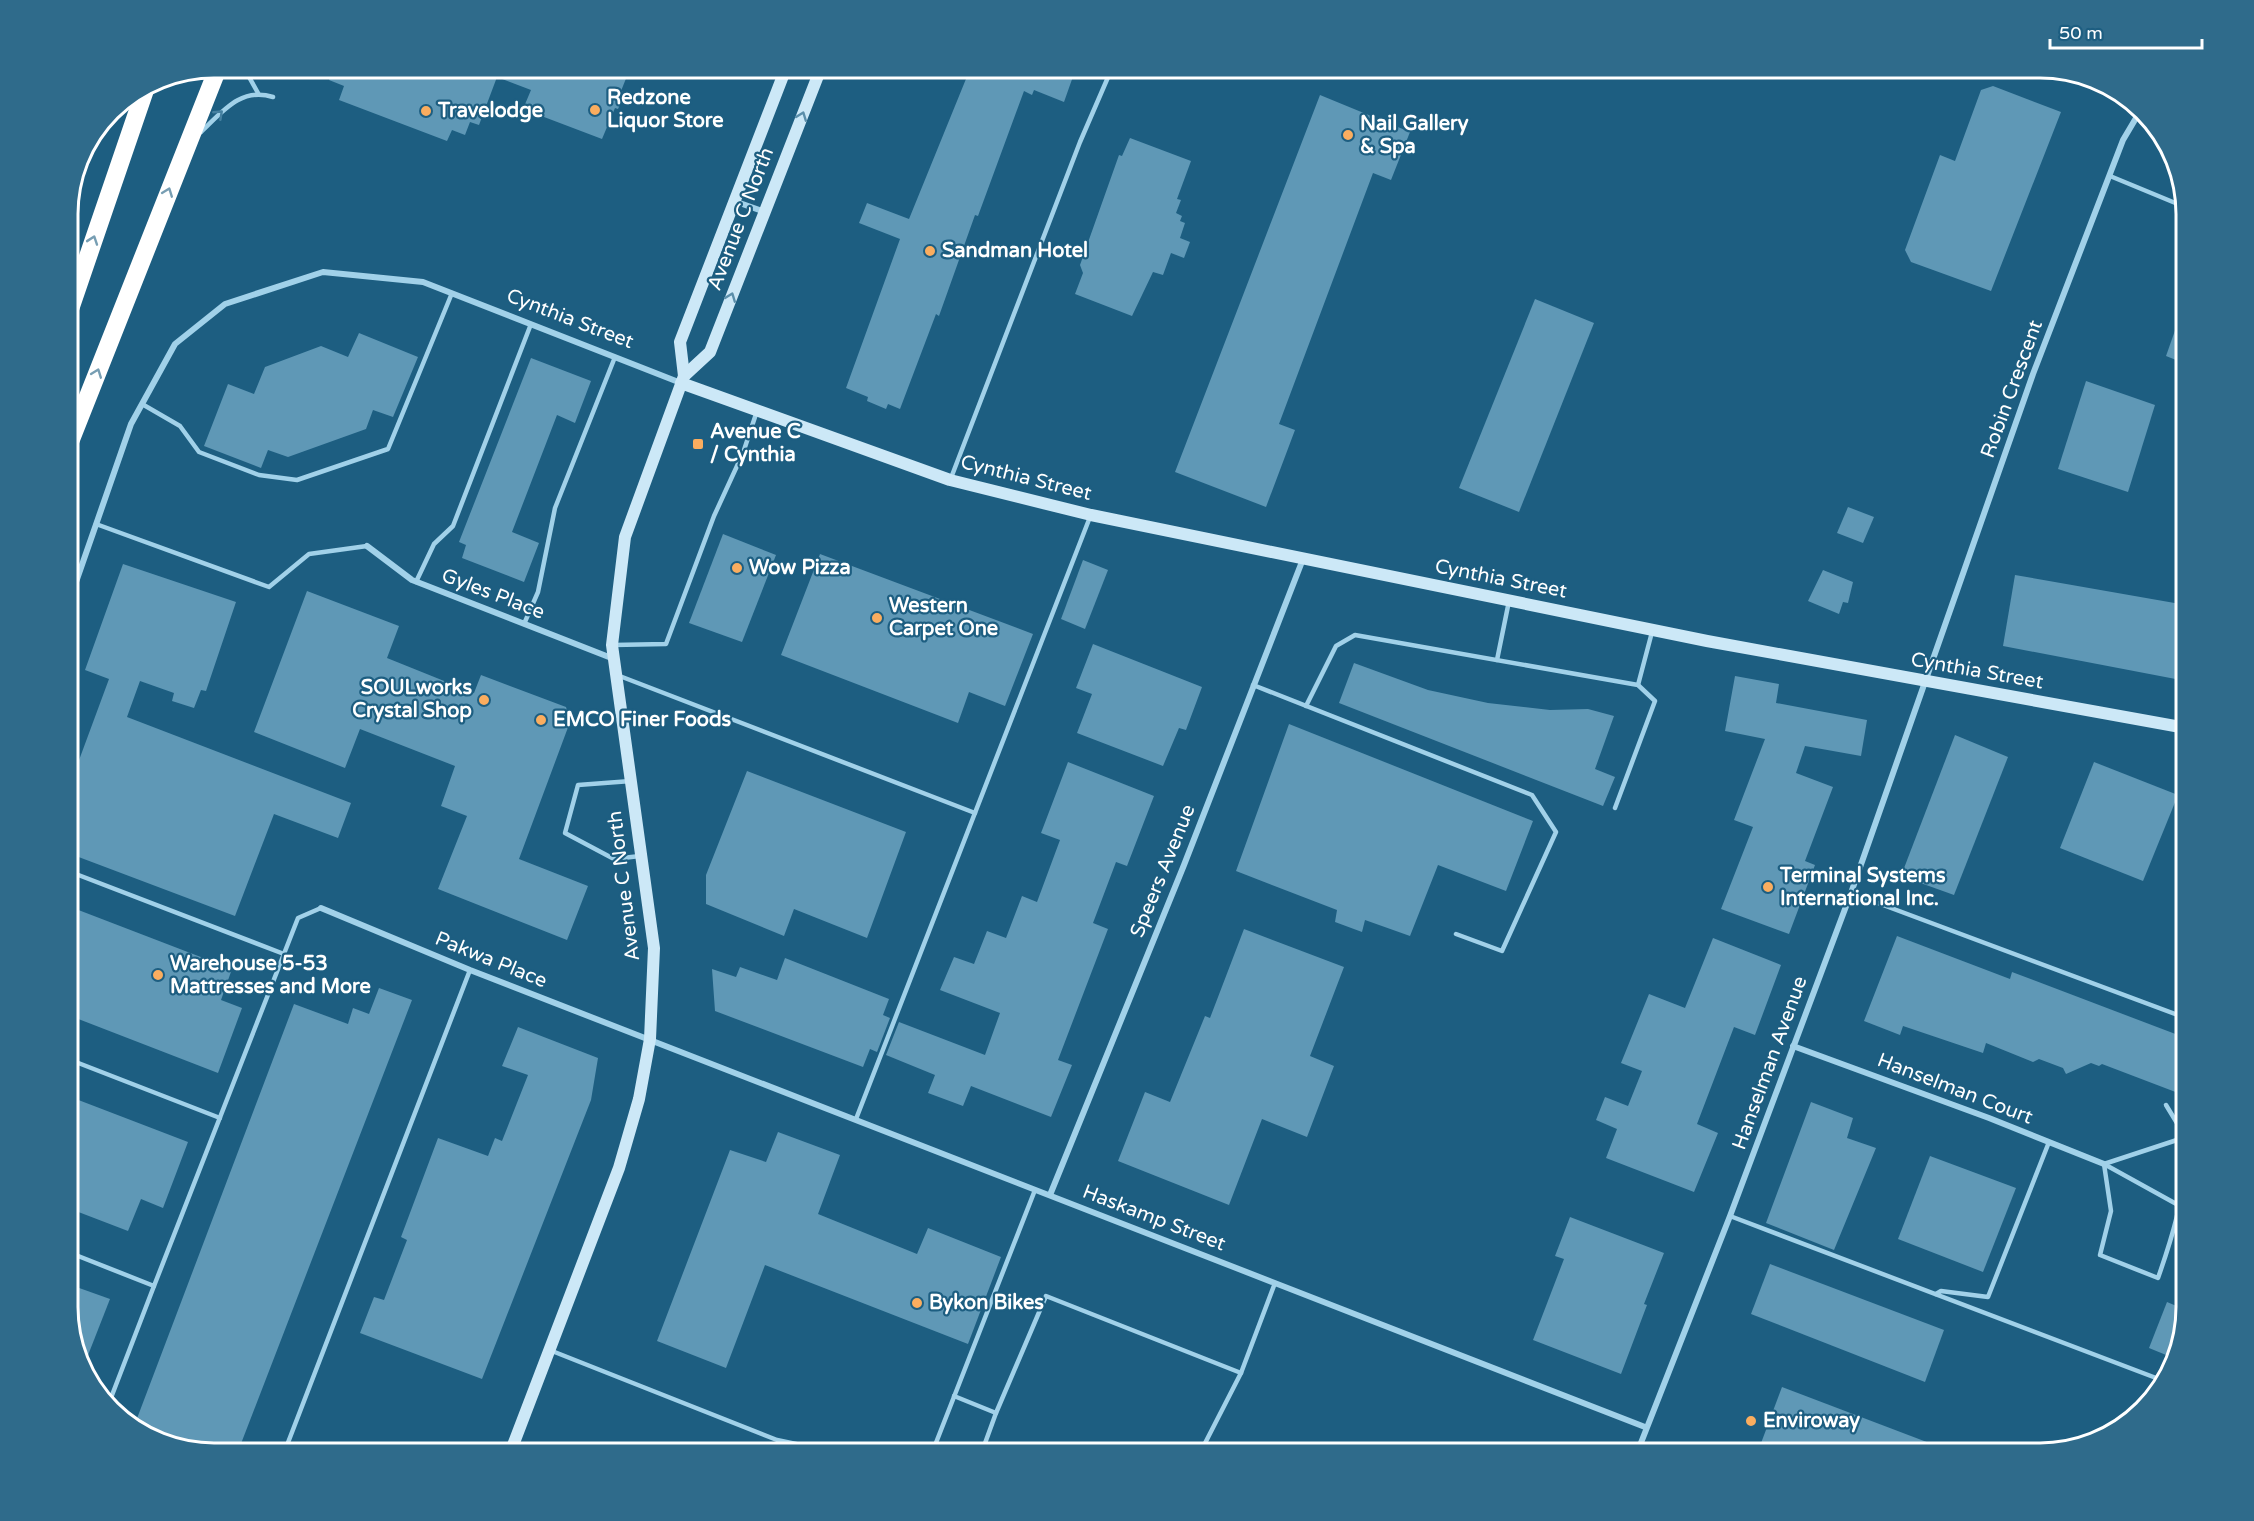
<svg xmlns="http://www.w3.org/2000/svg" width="2254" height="1521" font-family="'Varela Round',sans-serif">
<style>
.building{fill:#5f98b6}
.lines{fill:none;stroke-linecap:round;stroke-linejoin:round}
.lane{stroke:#a1d1e9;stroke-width:4.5}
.street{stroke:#a1d1e9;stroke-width:6}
.secondary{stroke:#cce8f7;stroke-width:12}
.highway{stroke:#fff;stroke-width:18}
.oneway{stroke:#4580a0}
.oneway2{stroke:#5a8eaa}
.oneway3{stroke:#779eb3}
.poi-dot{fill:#faad5f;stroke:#1d5e81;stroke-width:2}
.labels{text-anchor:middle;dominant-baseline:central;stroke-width:4.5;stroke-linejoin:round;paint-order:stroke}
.poi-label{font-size:20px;font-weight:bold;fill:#fff;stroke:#1d5e81;text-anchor:start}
.street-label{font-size:20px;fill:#fff;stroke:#1d5e81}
.rim{fill:none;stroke:#fff;stroke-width:3}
</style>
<rect width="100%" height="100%" fill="#1d5e81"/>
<g class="building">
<polygon points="334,68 619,68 629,71 621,91 625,93 618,109 615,108 602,139 523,109 531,90 497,77 479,125 470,122 465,135 452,130 447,141 339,100 344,86 329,80"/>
<polygon points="991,68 1076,68 1064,102 1034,90 1032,95 1024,91 978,216 975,215 939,316 936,314 900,409 888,404 886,409 867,401 868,397 846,388 900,239 859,223 867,203 909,219 968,74 987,78"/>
<polygon points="1993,86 2061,112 1991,291 1911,262 1905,250 1940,155 1955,161 1981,90"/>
<polygon points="1320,95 1410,132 1391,180 1373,173 1279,424 1295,430 1266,507 1175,472"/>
<polygon points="1130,138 1191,161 1177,199 1181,200 1176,213 1182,216 1180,221 1185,223 1180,238 1190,242 1184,258 1171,253 1163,275 1153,272 1132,316 1075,294 1083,273 1080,265 1119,155 1122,156"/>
<polygon points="1535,299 1594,323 1519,512 1459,488"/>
<polygon points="2184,305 2186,305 2186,364 2166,356"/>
<polygon points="359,333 418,357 393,417 373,410 366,429 288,457 268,450 261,468 204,446 228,384 254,394 265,367 321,346 348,357"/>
<polygon points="531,358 591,381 575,423 557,415 512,532 539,543 524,582 462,558 466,545 459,542"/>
<polygon points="2086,381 2155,405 2128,492 2058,469"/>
<polygon points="1848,507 1874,517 1863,543 1837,533"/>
<polygon points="723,534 776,555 742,642 689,623"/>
<polygon points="820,554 1033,634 1005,706 969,692 958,723 781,655"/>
<polygon points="1083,560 1108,570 1085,629 1061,619"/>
<polygon points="123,564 236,602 206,691 201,690 194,708 172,701 174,693 140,681 127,717 351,803 338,838 274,814 235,916 68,853 68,790 109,679 85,670"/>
<polygon points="1823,570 1853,582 1848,603 1843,602 1839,614 1808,601"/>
<polygon points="2015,575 2186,605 2186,681 2003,646"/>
<polygon points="307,591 399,626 387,658 474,693 481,675 566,707 570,722 519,859 588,886 567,940 438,889 467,816 441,806 455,766 360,729 345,768 254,732"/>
<polygon points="1093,644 1202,687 1186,730 1179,728 1163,766 1077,733 1092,694 1076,688"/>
<polygon points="1354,663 1428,690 1488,703 1550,710 1588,709 1614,716 1595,769 1615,777 1603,806 1339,703"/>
<polygon points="1735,676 1779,684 1776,703 1867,720 1861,756 1805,746 1796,773 1833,787 1805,861 1815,865 1789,934 1721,909 1753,827 1734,820 1765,739 1725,731"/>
<polygon points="1289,724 1533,821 1506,891 1438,865 1410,936 1365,920 1362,932 1335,922 1337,910 1236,871"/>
<polygon points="1955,735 2008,757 1954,895 1901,876"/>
<polygon points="1068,762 1154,796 1127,866 1116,862 1093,923 1108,929 1058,1060 1072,1065 1051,1117 971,1086 963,1106 928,1093 935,1075 886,1055 899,1022 985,1055 1000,1013 940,990 954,957 974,964 987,931 1006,938 1022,896 1037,902 1060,840 1041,833"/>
<polygon points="2094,762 2178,795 2143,881 2060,848"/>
<polygon points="747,771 906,832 867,938 794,909 784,936 706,904 706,875"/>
<polygon points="68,906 232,969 221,1000 242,1008 218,1073 68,1015"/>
<polygon points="1244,929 1344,967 1310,1056 1334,1066 1307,1137 1262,1119 1229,1205 1118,1161 1145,1092 1170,1102 1205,1016 1210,1018"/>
<polygon points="1897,936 2010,979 2012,972 2186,1038 2186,1096 2102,1064 2099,1066 2091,1063 2066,1074 2063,1068 2039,1059 2033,1062 1986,1043 1983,1053 1903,1026 1900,1035 1864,1021"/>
<polygon points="1713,938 1781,965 1755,1035 1734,1027 1697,1124 1718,1133 1694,1192 1606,1158 1617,1129 1596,1120 1605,1097 1628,1106 1642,1071 1621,1063 1649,994 1685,1008"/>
<polygon points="785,958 889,999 883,1015 890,1018 877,1052 870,1049 863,1067 715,1011 712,969 736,977 740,967 777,980"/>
<polygon points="379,988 412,1000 237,1454 214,1454 133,1429 294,1004 348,1024 353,1008 369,1014"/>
<polygon points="518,1027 598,1058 591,1100 482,1379 360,1333 374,1297 384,1300 407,1240 401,1237 438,1138 488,1156 495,1138 502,1141 528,1075 502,1066"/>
<polygon points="68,1096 188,1142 163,1208 141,1199 128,1231 68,1208"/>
<polygon points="1811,1102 1853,1118 1847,1138 1876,1148 1834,1250 1766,1223"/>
<polygon points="778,1132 840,1155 818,1214 917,1254 928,1228 1001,1257 968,1344 765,1265 726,1368 657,1341 730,1150 766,1162"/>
<polygon points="1930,1156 2016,1188 1983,1272 1898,1239"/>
<polygon points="1570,1217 1664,1253 1644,1304 1647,1305 1621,1374 1533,1340 1564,1259 1555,1256"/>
<polygon points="1770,1264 1944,1330 1925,1382 1751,1314"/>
<polygon points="68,1284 110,1299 83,1368 68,1316"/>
<polygon points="2167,1302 2186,1310 2171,1357 2149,1348"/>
<polygon points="1782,1387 1953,1452 1952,1454 1757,1454"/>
</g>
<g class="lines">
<g class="lane">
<polyline points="244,68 258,93"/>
<path d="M201,132C223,111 241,87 273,97"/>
<polyline points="2110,176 2185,207"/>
<polyline points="142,404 180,426 199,452 259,475 297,480 388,449 452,293"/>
<polyline points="951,478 1080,142 1112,68"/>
<polyline points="96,524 269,587 309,554 367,546"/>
<polyline points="416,582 434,544 453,526 531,324"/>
<polyline points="524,624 538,592 555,508 615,357"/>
<polyline points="613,645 666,644 714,516 743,453 757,411"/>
<polyline points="1497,660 1509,601"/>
<polyline points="617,675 975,813"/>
<polyline points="1253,685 1532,795 1556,832 1502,951 1456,934"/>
<polyline points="1638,685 1652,632"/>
<polyline points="1306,706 1336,646 1355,635 1638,685 1655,701 1615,808"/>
<polyline points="631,781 578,785 565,833 614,859 640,856"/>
<polyline points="68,871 284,954"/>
<polyline points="1851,893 2186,1018"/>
<polyline points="68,1059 220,1118"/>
<polyline points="2166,1105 2180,1128 2186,1147"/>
<polyline points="856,1119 1090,517"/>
<path d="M2104,1164L2111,1211L2100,1255L2158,1278C2172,1238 2184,1199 2186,1156"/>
<polyline points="2104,1164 2180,1206"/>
<polyline points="2104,1164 2183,1138"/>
<polyline points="1730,1216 2164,1381"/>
<polyline points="68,1252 154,1286 298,918 321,908"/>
<polyline points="1936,1294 1941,1291 1988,1297 2049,1142"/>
<polyline points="552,1351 777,1440 839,1453"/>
<polyline points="954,1396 996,1413 984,1446 1001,1453"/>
<polyline points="109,1403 154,1286"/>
<polyline points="996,1413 1046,1296 1241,1373"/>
<polyline points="284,1453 470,970"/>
<polyline points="932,1453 1035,1190"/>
<polyline points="1200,1453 1241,1373 1275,1283"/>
</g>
<g class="street">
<polyline points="734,201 765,212"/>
<polyline points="367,546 412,580 614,659"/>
<polyline points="68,605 131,424 175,344 225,304 323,272 423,282 681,383"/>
<polyline points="321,908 470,970 1645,1427"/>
<polyline points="1793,1046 1989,1118 2104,1164"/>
<polyline points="1050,1195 1184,865 1303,559"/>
<polyline points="1637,1453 1730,1216 1851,893 2033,374 2123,140 2139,113"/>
</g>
<g class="secondary">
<polyline points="684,376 710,352 821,68"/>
<polyline points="681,383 950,480 1091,515 1707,641 2186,728"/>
<polyline points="510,1453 619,1168 639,1099 650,1039 654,948 612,645 625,537 684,376 680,342 786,68"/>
</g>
<g class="highway">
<polyline points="68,315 146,87"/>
<polyline points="68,447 218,68"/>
</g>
</g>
<defs><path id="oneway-chevron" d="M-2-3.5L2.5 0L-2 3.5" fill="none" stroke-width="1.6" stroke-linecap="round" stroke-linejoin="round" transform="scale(1.5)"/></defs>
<use class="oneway" href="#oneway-chevron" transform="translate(219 114) rotate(-43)"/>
<g class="oneway2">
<use href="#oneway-chevron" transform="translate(802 116) rotate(-69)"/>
<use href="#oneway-chevron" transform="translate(731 297) rotate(-69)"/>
</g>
<g class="oneway3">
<use href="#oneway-chevron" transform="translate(168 192) rotate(-69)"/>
<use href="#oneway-chevron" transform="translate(93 240) rotate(-71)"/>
<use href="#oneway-chevron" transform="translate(97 373) rotate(-69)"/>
</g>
<g class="poi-dot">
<circle cx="595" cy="110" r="6"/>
<circle cx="426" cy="111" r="6"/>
<circle cx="1348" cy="135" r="6"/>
<circle cx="930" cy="251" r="6"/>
<rect x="692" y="438" width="12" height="12" rx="3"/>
<circle cx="737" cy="568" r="6"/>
<circle cx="877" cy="618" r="6"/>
<circle cx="484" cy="700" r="6"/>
<circle cx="541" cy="720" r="6"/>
<circle cx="1768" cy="887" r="6"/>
<circle cx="158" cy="975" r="6"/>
<circle cx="917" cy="1303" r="6"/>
<circle cx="1751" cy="1421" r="6"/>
</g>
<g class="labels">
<g class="poi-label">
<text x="607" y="98">Redzone<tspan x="607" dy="23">Liquor Store</tspan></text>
<text x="438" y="111">Travelodge</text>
<text x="1360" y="124">Nail Gallery<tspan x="1360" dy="23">&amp; Spa</tspan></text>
<text x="942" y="251">Sandman Hotel</text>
<text x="710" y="432">Avenue C<tspan x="710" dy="23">/ Cynthia</tspan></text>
<text x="749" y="568">Wow Pizza</text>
<text x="889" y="606">Western<tspan x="889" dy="23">Carpet One</tspan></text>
<text x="472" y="688" text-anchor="end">SOULworks<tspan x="472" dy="23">Crystal Shop</tspan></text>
<text x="553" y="720">EMCO Finer Foods</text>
<text x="1780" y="876">Terminal Systems<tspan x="1780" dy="23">International Inc.</tspan></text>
<text x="170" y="964">Warehouse 5-53<tspan x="170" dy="23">Mattresses and More</tspan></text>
<text x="929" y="1303">Bykon Bikes</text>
<text x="1763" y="1421">Enviroway</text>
</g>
<g class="street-label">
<text transform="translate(741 219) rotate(-69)">Avenue C North</text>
<text transform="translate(570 319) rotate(21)">Cynthia Street</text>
<text transform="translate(2012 389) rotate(-70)">Robin Crescent</text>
<text transform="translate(1026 478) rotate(14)">Cynthia Street</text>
<text transform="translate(1501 579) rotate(11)">Cynthia Street</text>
<text transform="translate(493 594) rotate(21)">Gyles Place</text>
<text transform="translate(1977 671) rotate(10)">Cynthia Street</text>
<text transform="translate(1163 871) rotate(-68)">Speers Avenue</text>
<text transform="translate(624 886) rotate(-97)">Avenue C North</text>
<text transform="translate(491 960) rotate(22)">Pakwa Place</text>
<text transform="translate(1770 1063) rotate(-70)">Hanselman Avenue</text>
<text transform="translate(1955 1089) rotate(21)">Hanselman Court</text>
<text transform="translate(1154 1218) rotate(21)">Haskamp Street</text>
</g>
</g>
<path d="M0 0H2254V1521H0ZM214 78H2040A136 136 0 0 1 2176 214V1307A136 136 0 0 1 2040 1443H214A136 136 0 0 1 78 1307V214A136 136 0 0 1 214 78Z" fill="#2f6b8b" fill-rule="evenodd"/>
<path class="rim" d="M214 78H2040A136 136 0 0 1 2176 214V1307A136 136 0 0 1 2040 1443H214A136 136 0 0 1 78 1307V214A136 136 0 0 1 214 78Z"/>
<path d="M2050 39v9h152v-9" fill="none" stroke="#ffffff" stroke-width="3"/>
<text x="2059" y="39" font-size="18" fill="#ffffff" stroke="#1d5e81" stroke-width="4.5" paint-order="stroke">50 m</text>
</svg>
